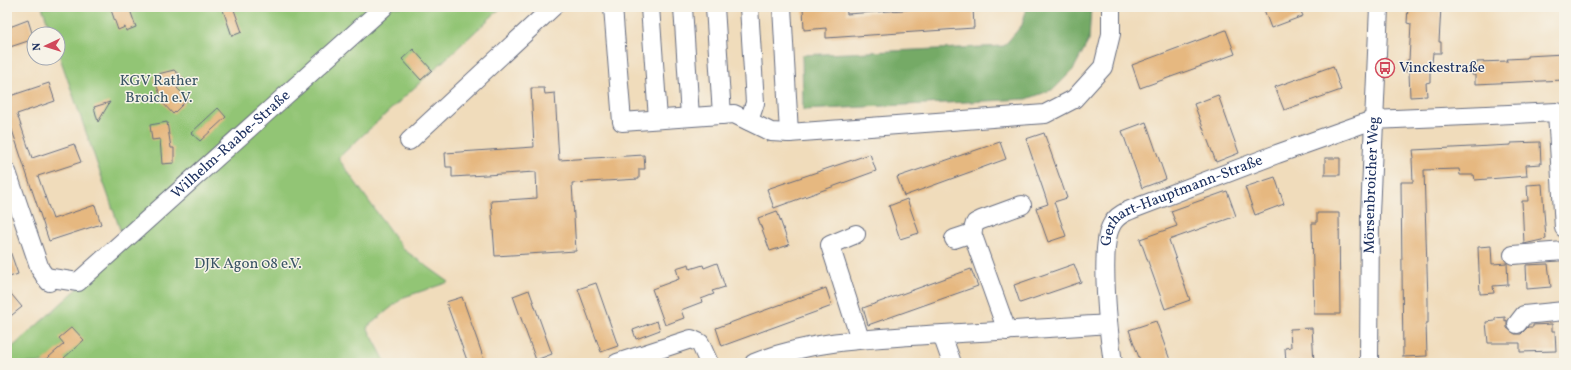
<svg xmlns="http://www.w3.org/2000/svg" width="1571" height="370" font-family="Vollkorn,serif">
<style>
.green{fill:#92c575;stroke:#567a6a}
.forest{fill:#75aa66;stroke:#486c62}
.building{fill:#e6b880}
.lines{fill:none;stroke-linecap:round;stroke-linejoin:round}
.minor-casing{stroke:#666c7f;stroke-width:20}
.minor{stroke:#fff;stroke-width:18}
.labels{text-anchor:middle;dominant-baseline:central;stroke-width:3;stroke-linejoin:round;paint-order:stroke}
.poi-label{font-size:15px;fill:#1b2f5e;stroke:#f7f3e8;text-anchor:start}
.park-label{font-size:15px;fill:#395464;stroke:#f7f3e8}
.street-label{font-size:15px;fill:#1b2f5e;stroke:#f7f3e8}
</style>
<rect width="100%" height="100%" fill="#f7f3e8"/>
<filter id="ink" filterUnits="userSpaceOnUse"><feTurbulence type="fractalNoise" baseFrequency=".025" numOctaves="2"/><feDisplacementMap in="SourceGraphic" scale="8" xChannelSelector="R" yChannelSelector="G"/><feConvolveMatrix kernelMatrix="1 2 1 2 8 2 1 2 1" color-interpolation-filters="sRGB"/></filter>
<filter id="wash" filterUnits="userSpaceOnUse"><feTurbulence type="fractalNoise" baseFrequency=".012" numOctaves="4" result="noise"/><feDisplacementMap in="SourceGraphic" scale="16" xChannelSelector="R" yChannelSelector="G"/><feGaussianBlur stdDeviation="0.9" result="paint"/><feColorMatrix in="noise" values="0 0 0 0 0 0 0 0 0 0 0 0 0 0 0 0 0 1.4 0 .05"/><feComposite in="paint" operator="in"/></filter>
<g filter="url(#wash)">
<rect width="100%" height="100%" fill="#f0dcbb"/>
<g class="green">
<polygon points="42,7 370,7 123,238 58,52 58,34 52,34"/>
<polygon points="391,7 502,7 338,158 403,249 449,282 404,297 367,327 386,363 7,363 7,352"/>
</g>
<polygon class="forest" points="1027,7 1091,7 1089,40 1073,70 1054,89 1027,99 803,110 802,55 1004,46 1022,25"/>
<g id="blocks">
<g class="building">
<polygon points="110,7 129,7 136,27 126,31 125,27 118,30"/>
<polygon points="222,7 233,7 242,32 232,36"/>
<polygon points="803,7 846,7 847,14 945,7 973,7 974,28 826,38 826,28 804,30"/>
<polygon points="1263,7 1299,7 1303,16 1271,28"/>
<polygon points="1408,7 1441,7 1439,42 1441,42 1441,53 1433,53 1432,62 1430,62 1430,82 1426,83 1427,96 1410,97 1409,72 1406,72 1407,60 1409,60 1411,24 1407,23"/>
<polygon points="28,20 34,39 7,48 7,28"/>
<polygon points="1226,30 1235,54 1140,88 1132,65"/>
<polygon points="413,49 432,70 421,80 402,59"/>
<polygon points="1564,54 1564,80 1475,84 1475,75 1472,75 1471,65 1477,64 1477,62 1508,61 1507,59 1527,58 1527,56"/>
<polygon points="1333,66 1341,90 1284,110 1275,87"/>
<polygon points="174,70 185,80 177,88 188,99 173,114 162,102 165,100 160,94 154,79 158,74"/>
<polygon points="49,83 55,101 17,114 32,158 74,144 81,162 38,176 53,219 95,205 101,224 49,241 7,115 7,97"/>
<polygon points="531,88 544,88 545,94 555,93 559,160 644,155 645,169 639,169 639,179 572,183 576,251 495,256 491,201 537,198 536,172 452,177 452,167 446,167 445,153 534,147"/>
<polygon points="1218,95 1239,153 1216,162 1194,104"/>
<polygon points="110,102 98,122 94,107"/>
<polygon points="218,108 226,117 200,141 191,133"/>
<polygon points="167,122 171,148 174,148 174,163 162,164 160,139 152,140 150,125"/>
<polygon points="1146,122 1166,179 1142,188 1122,131"/>
<polygon points="1044,133 1067,198 1054,202 1066,236 1048,242 1036,208 1048,204 1026,139"/>
<polygon points="1000,142 1006,159 904,196 897,177"/>
<polygon points="1540,142 1541,164 1526,165 1527,176 1475,180 1474,175 1460,175 1459,169 1424,170 1428,301 1428,323 1426,323 1427,356 1403,357 1401,182 1413,182 1412,158 1414,158 1413,150 1511,145 1511,143"/>
<polygon points="870,154 876,171 774,208 767,189"/>
<rect x="1325" y="158" width="15" height="17"/>
<polygon points="1275,177 1284,204 1255,215 1245,187"/>
<polygon points="1542,184 1546,239 1524,244 1522,201 1528,201 1527,185"/>
<polygon points="1227,191 1236,216 1169,240 1190,300 1165,309 1140,239 1177,226 1171,211"/>
<polygon points="907,199 919,233 900,239 889,206"/>
<polygon points="777,211 789,245 770,251 758,218"/>
<polygon points="1317,213 1339,213 1340,314 1314,314 1312,223 1317,223"/>
<polygon points="1491,246 1492,264 1507,263 1508,285 1493,286 1494,293 1480,294 1478,247"/>
<polygon points="9,248 18,274 7,278 7,249"/>
<polygon points="717,263 725,287 712,291 714,294 701,299 702,302 681,310 684,318 665,325 652,289 679,279 676,268 689,264 690,269 703,265 704,268"/>
<polygon points="1074,264 1081,282 1020,303 1014,285"/>
<polygon points="1548,264 1551,287 1527,289 1526,265"/>
<polygon points="971,269 978,286 868,325 863,308"/>
<polygon points="596,283 618,346 601,352 578,289"/>
<polygon points="826,288 832,306 722,346 716,328"/>
<polygon points="7,289 22,307 7,319"/>
<polygon points="529,290 552,354 536,360 513,296"/>
<polygon points="462,297 479,345 485,363 468,363 446,302"/>
<polygon points="1505,317 1505,321 1507,320 1507,328 1515,334 1521,334 1528,327 1533,327 1533,325 1552,324 1552,331 1555,331 1556,351 1520,352 1520,343 1488,343 1486,322 1495,321 1495,318"/>
<polygon points="657,321 660,330 636,339 633,330"/>
<polygon points="1156,321 1170,360 1161,363 1141,363 1129,330"/>
<polygon points="72,327 84,340 64,358 68,363 42,363 64,344 59,338"/>
<polygon points="1312,328 1314,363 1286,363 1285,348 1291,347 1290,329"/>
</g>
</g>
</g>
<g filter="url(#ink)">
<use href="#blocks" fill-opacity="0" stroke="#666c7f" stroke-width="1"/>
<g class="lines">
<g class="minor-casing">
<g id="minor">
<polyline points="613,7 622,122 734,114 771,132 789,133"/>
<polyline points="650,7 658,119"/>
<polyline points="683,7 690,117"/>
<polyline points="715,7 722,115"/>
<polyline points="749,7 755,103 749,121"/>
<polyline points="782,7 789,133 1045,114 1074,99 1103,67 1111,34 1111,7"/>
<polyline points="409,141 553,7"/>
<polyline points="7,172 40,269 49,282"/>
<polyline points="972,233 975,223 981,220 1022,205"/>
<polyline points="856,234 830,245 860,339"/>
<polyline points="954,239 972,233 1007,331"/>
<polyline points="1513,255 1564,251"/>
<path id="s1" d="M45,277L78,282L384,7"/>
<polyline points="1517,324 1524,315 1564,311"/>
<polyline points="942,335 952,363"/>
<polyline points="617,363 691,339 700,343 709,363"/>
<path d="M754,363C813,339 881,338 943,334C998,331 1053,328 1108,324"/>
<path id="s2" d="M1113,363C1109,336 1099,249 1111,226C1116,215 1127,211 1138,207L1277,154L1373,120L1557,112L1564,228"/>
<path id="s3" d="M1369,363L1370,214L1379,7"/>
</g>
</g>
<use href="#minor" class="minor"/>
</g>
</g>
<defs>
<g id="bus-ring" transform="scale(1)"><circle r="9.5" fill="#f7f3e8" stroke="#d1495b" stroke-width="1.5"/><path d="M-5-6H5V4H4V6H2V4H-2V6H-4V4H-5ZM-3.5-4V0h7V-4ZM-3.5 1.2v1.5H-2V1.2ZM2 1.2v1.5H3.5V1.2Z" fill="#d1495b"/></g>
</defs>
<g fill-rule="evenodd">
<use href="#bus-ring" x="1385" y="68"/>
</g>
<g class="labels">
<g class="poi-label">
<text x="1399" y="68">Vinckestraße</text>
</g>
<g class="park-label">
<text x="159" y="81">KGV Rather<tspan x="159" dy="17">Broich e.V.</tspan></text>
<text x="248" y="264">DJK Agon 08 e.V.</text>
</g>
<g class="street-label">
<text stroke="none"><textPath href="#s1" startOffset="239">Wilhelm-Raabe-Straße</textPath></text>
<text stroke="none"><textPath href="#s3" startOffset="178">Mörsenbroicher Weg</textPath></text>
<text stroke="none"><textPath href="#s2" startOffset="211">Gerhart-Hauptmann-Straße</textPath></text>
</g>
</g>
<rect width="1571" height="370" fill="none" stroke="#f7f3e8" stroke-width="24"/>
<g transform="translate(46 46) rotate(266)"><circle r="19" fill="#f7f3e8" stroke="#9fa5b1"/>
<path d="M0-3L7 15L0 10L-7 15Z" fill="#d1495b"/>
<text y="-6" font-size="11" font-weight="bold" text-anchor="middle" fill="#1b2f5e">N</text>
</g>
</svg>
